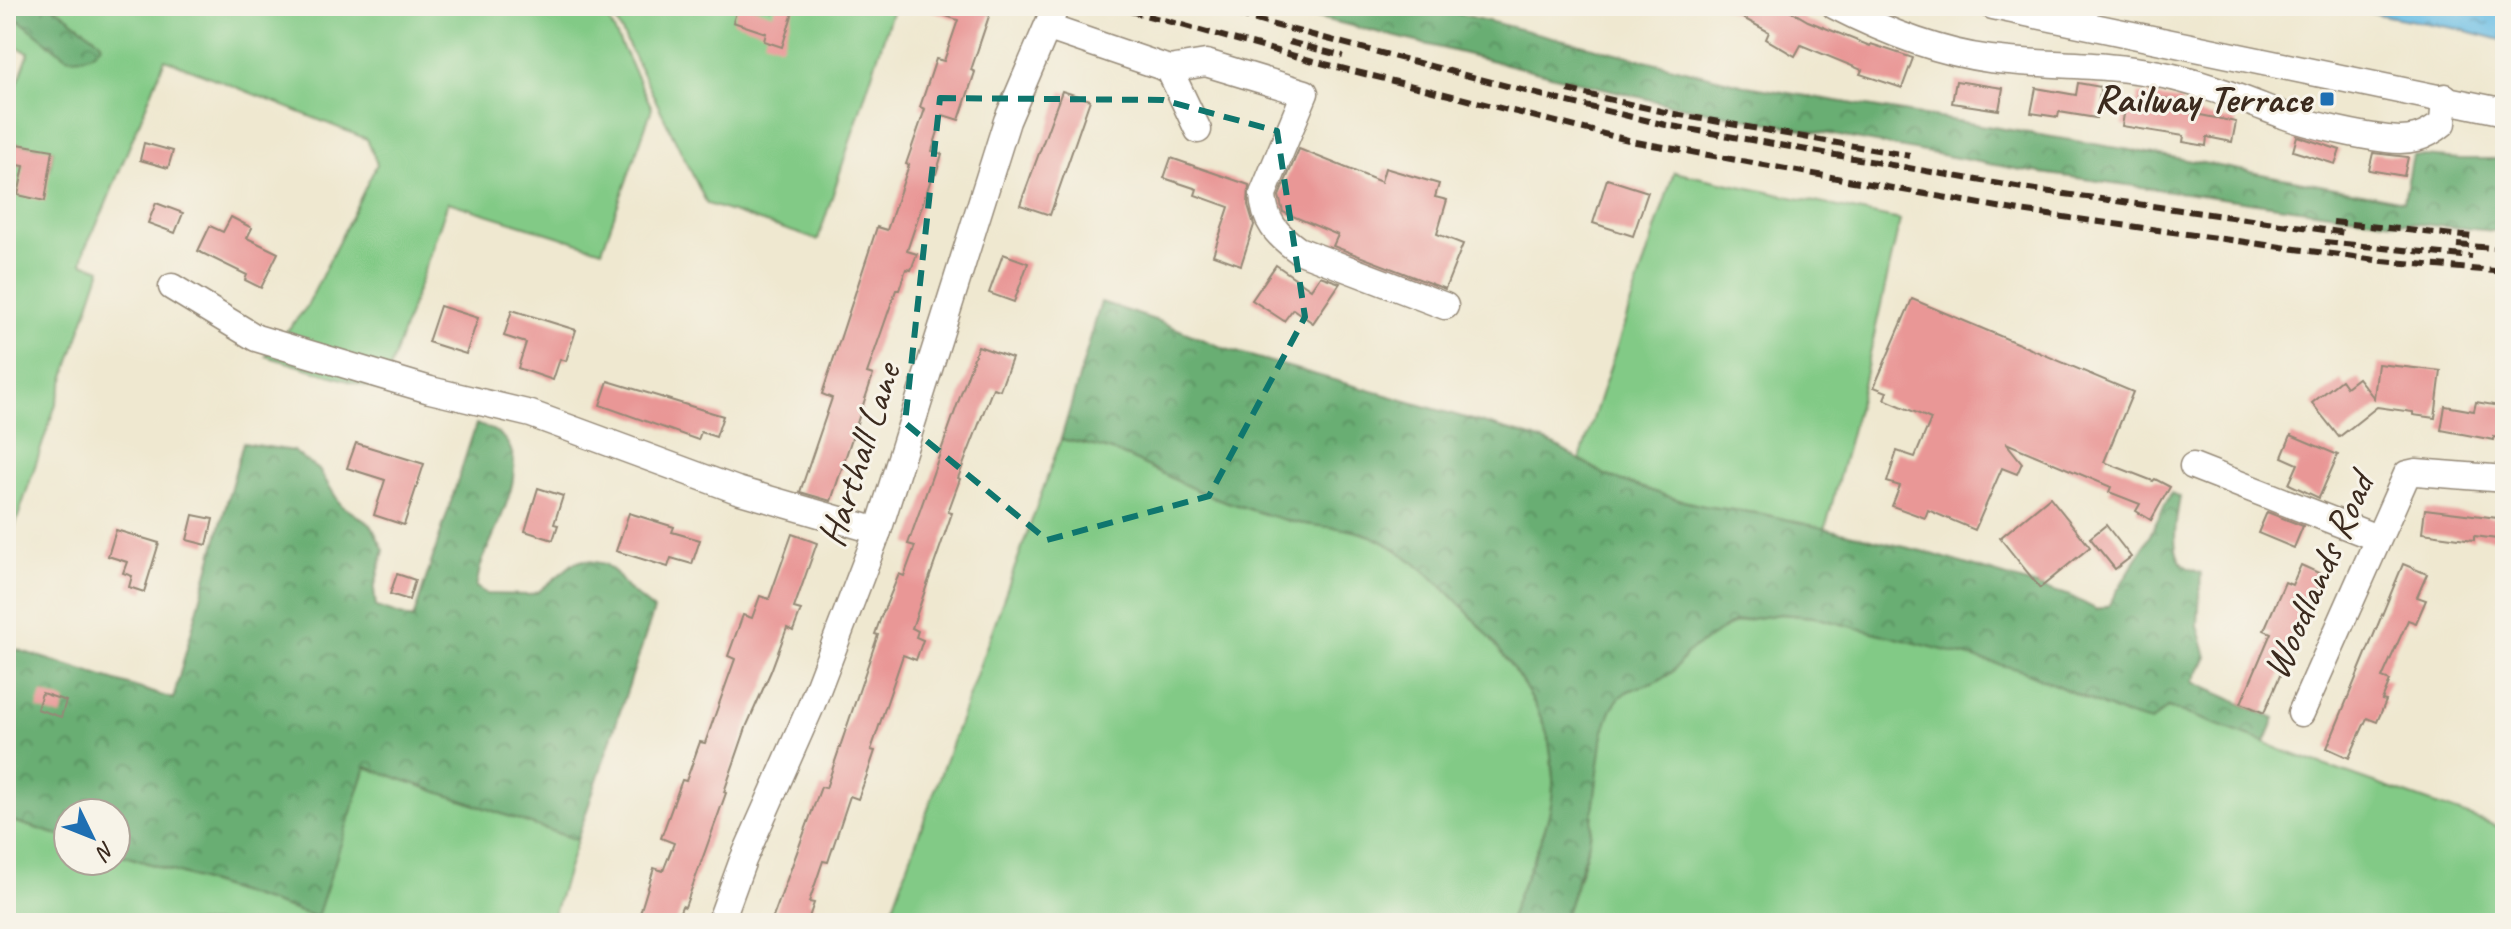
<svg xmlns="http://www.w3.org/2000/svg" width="2511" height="929" font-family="Caveat,sans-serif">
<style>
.green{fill:#82ca86;stroke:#5e7a52;stroke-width:2}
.forest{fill:url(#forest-crowns);stroke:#526c48;stroke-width:2}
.water{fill:url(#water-ripples);stroke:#527482;stroke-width:2}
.building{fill:#e99796}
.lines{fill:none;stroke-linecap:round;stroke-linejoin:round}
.minor-casing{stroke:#958977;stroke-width:29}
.minor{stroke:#fff;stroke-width:26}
.rail{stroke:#3b2a1e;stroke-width:6;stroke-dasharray:12 6;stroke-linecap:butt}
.marked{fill:none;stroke:#0f766e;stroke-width:6;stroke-dasharray:16 10;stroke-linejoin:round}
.poi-dot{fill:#1f6fb2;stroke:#f7f3e8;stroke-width:3}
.labels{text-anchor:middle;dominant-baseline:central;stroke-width:6;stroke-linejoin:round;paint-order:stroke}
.poi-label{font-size:40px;font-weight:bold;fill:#3b2a1e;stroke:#f7f3e8;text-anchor:end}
.street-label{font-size:40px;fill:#3b2a1e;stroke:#f7f3e8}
</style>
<defs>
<pattern id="forest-crowns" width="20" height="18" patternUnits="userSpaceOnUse" patternTransform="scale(2)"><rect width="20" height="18" fill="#69ae73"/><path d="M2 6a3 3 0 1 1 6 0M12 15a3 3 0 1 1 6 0" fill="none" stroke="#588e5e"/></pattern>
<pattern id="water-ripples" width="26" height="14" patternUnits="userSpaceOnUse" patternTransform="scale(2)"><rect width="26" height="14" fill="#69bee5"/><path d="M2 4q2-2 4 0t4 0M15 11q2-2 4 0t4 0" fill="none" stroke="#589bb9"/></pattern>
</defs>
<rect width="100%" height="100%" fill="#f7f3e8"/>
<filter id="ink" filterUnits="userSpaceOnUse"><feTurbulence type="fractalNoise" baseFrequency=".0125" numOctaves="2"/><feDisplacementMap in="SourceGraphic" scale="16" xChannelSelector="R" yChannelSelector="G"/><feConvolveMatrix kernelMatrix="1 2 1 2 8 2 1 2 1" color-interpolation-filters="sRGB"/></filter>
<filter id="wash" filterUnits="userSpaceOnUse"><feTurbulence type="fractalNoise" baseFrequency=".006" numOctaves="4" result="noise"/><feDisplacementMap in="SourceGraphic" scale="32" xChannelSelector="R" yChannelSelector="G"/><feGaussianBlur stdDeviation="1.8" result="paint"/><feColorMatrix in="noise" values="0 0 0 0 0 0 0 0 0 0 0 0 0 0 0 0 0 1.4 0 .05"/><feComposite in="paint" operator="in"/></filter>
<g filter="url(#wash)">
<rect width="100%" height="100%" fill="#efe8d0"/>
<g class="green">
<path d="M53,6H602L652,108L602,250L448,202L382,391L266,356L306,308L377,164L367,139L165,59L103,211L85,248L82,263L101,269L6,553V163L50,170L53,150L6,142V86L16,88L29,52L6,44V19C24,20 38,31 50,45L100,41Z"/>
<polygon points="609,6 894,6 818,240 707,204"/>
<polygon points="1674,172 1900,220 1860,398 1825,530 1763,514 1704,506 1679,500 1607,476 1580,459"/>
<path d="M1061,439C1083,444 1105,447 1125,456C1155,468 1183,486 1213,497C1240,506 1267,516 1294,522C1320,528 1346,526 1371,536C1433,562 1526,668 1546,731C1551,745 1552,764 1553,779C1555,829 1521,876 1509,923H887Z"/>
<path d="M1780,614L1814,617L1979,658L2021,670L2105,707H2168L2265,742L2278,749L2505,829V923H1563C1571,896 1583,869 1589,842C1597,805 1594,727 1618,699C1631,684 1657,686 1672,672C1676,668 1678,662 1682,657C1712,627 1740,619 1780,614Z"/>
<polygon points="366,767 577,840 551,923 6,923 6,819 68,838 68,861 116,861 116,853 316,917"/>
</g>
<g class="forest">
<path d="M6,6H53L100,41L101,45C92,57 81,59 66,57L19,20L6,19Z"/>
<polygon points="1271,6 1428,6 1753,87 2166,156 2404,201 2413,155 2460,159 2505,159 2505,232 2386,221 2027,171 1668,104"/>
<path d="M1101,302L1158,321L1226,349L1532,437L1556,446L1607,476L1679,500L1704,506L1763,514L1922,551L2070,596L2097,610L2108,606L2146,543L2171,493L2180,497C2177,513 2169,553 2184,565C2189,569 2196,571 2201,573L2198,625L2207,657L2193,682L2275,719L2265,742L2168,707L2151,722L2125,715L2021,670L1814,617L1780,614L1734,622L1688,652L1672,672L1655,682L1628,691L1619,698L1612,708L1603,734L1589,842L1563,923H1509C1521,876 1555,829 1553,779C1552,764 1551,745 1546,731C1526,668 1433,562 1371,536C1346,526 1320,528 1294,522C1267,516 1240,506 1213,497C1183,486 1155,468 1125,456C1105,447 1083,444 1061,439Z"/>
<path d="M476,424C483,427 493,429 499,434C536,463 494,529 482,562C479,570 478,579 476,587L487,594L529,595L538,592L574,563L584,560L605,564L616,573L627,588L654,610L577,840L366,767L317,917L116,853V813H68V838L6,819V646L173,699L243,443L293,451L319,470L341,505L371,525L384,550L374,589L376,607L413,619Z"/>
</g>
<polygon class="water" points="2332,6 2505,6 2505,41 2459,29"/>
<g id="blocks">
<g class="building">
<polygon points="738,6 748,6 773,14 775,6 795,6 782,47 764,41 766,33 733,22"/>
<polygon points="926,6 970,6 990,13 971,70 975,72 959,120 943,115 932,151 942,154 936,174 933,173 907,251 917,254 911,270 906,269 899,290 896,290 880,336 867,373 873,375 831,501 800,492 832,398 822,394 877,227 887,230 909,165 906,164 925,109 920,107 936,59 944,61 958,20 926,9"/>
<polygon points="1721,6 1782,6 1808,21 1870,46 1871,44 1913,58 1902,88 1860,74 1862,70 1801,45 1795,56 1766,39 1769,32"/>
<polygon points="1956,81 2003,88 1999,110 1952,103"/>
<polygon points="2078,83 2101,87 2096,118 2059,112 2058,117 2031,113 2036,88 2076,95"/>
<polygon points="1062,91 1090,100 1050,215 1020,205"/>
<polygon points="2138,94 2182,101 2180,111 2236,122 2232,142 2207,137 2206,146 2183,142 2184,136 2122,126 2125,108 2135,110"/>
<polygon points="2297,136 2340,150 2335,164 2293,151"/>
<polygon points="6,142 53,150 45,201 18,195 24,166 6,163"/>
<polygon points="144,143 173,151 168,168 140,160"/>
<polygon points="1299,149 1381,182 1385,168 1439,184 1435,197 1447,200 1437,234 1463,244 1445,289 1333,246 1338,235 1283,212 1279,196"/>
<polygon points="2373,153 2408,157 2404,176 2369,170"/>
<polygon points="1171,158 1249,185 1248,205 1254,225 1241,265 1213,255 1229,207 1195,195 1197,189 1164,178"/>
<polygon points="1607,179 1648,192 1633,236 1593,223"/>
<polygon points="156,203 183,213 175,233 148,223"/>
<polygon points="231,217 252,228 247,238 278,253 261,288 245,280 247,275 198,251 210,226 223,232"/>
<polygon points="1003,254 1028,263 1014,302 989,293"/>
<polygon points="1276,265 1311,289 1320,276 1340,283 1313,323 1293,309 1284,321 1252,300"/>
<polygon points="1912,299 2133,392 2104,462 2153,481 2155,479 2170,487 2151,520 2136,511 2140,504 2109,492 2111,487 2006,443 2022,463 2017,474 2002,468 1975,530 1928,510 1925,518 1892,506 1900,486 1887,482 1897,451 1915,457 1931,419 1884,399 1887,392 1874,387"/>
<polygon points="440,306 478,318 466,354 428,342"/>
<polygon points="512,310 576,330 566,361 560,359 553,380 518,368 526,343 504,336"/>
<polygon points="978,346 1012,358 1000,390 993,388 958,478 960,479 948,512 952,513 912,628 918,631 916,637 923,640 916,660 903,655 871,750 875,751 867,775 858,799 850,796 828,862 823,861 809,902 814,903 807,923 771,923 821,787 826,788 878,635 875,634 881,617 899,574 904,576 915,546 908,544"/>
<polygon points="2378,364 2441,371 2435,418 2413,415 2413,412 2377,407 2339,437 2312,403 2341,380 2346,387 2358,378 2374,398"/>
<polygon points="608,381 723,416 716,437 701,432 698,440 600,405"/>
<polygon points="2476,402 2505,407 2505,439 2494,437 2494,440 2441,430 2445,406 2474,411"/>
<polygon points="2291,435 2338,455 2319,498 2289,484 2298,464 2282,457"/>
<polygon points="356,443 424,464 404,525 374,515 385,480 347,468"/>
<polygon points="538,488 563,496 554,524 558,525 553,540 525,531"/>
<polygon points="2050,497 2090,547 2040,588 2000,538"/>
<polygon points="2425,509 2505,519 2505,540 2474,536 2474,540 2422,533"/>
<polygon points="2267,512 2303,526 2294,548 2258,533"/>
<polygon points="629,513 674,527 672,532 700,540 692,564 671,558 668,567 616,551"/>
<polygon points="193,515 213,519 207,545 187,540"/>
<polygon points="2106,525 2131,557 2115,569 2090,538"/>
<polygon points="116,530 159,543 144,592 129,587 132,576 123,573 127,562 108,556"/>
<polygon points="792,534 817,543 794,608 801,610 793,631 787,628 771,671 747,725 724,792 726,793 685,907 682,906 676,923 637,923 654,868 663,871 674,843 661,838 682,780 686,781 700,742 705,743 735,659 728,656 743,615 752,618 760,596 769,599"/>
<polygon points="2403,564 2427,574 2417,597 2426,600 2416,623 2408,620 2382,678 2390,681 2382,700 2386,701 2377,722 2367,718 2349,758 2327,748"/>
<polygon points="2301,565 2323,575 2264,713 2241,703 2271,633 2264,630 2285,582 2292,585"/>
<polygon points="397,574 415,580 409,600 390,594"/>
<polygon points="42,693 66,701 61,717 37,709"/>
</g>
</g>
</g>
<g filter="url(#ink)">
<use href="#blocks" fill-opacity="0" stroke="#958977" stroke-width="2"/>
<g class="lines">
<g class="minor-casing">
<g id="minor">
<path d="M1835,6C1882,30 1937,52 1990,59C2046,66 2104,63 2159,74C2204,83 2244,100 2286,116C2310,125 2361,136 2387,139C2410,142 2425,138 2443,123L2445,97"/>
<polyline points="1993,6 2505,112"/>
<polyline points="1049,28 1169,69 1198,130"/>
<path d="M1169,69L1206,63L1305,93L1263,194C1264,221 1277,235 1298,250L1445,306"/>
<polyline points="172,287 256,338 430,390 531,414 737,490 878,531"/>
<polyline points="2193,466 2377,538"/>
<polyline points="2301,713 2407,474 2416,472 2505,479"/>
<polyline points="720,923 743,860 811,706 878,531 1007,121 1056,6"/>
</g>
</g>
<use href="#minor" class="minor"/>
<g class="rail">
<polyline points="1112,6 1317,62 1636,142 2020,211 2383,261 2505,272"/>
<polyline points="1202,6 1560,100 1666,125 2022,188 2346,233"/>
<polyline points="1289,42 1343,56"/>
<polyline points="1568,90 1669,113 1910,156"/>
<polyline points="2333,222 2472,237"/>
<polyline points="2325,242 2472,257"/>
<polyline points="2457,245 2505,249"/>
</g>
</g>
</g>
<path class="marked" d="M940,98L1163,100L1277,131L1305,317L1209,496L1047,540L905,423Z"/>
<rect class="poi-dot" x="2319" y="91" width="16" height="16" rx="4"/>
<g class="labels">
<g class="poi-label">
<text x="2311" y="99">Railway Terrace</text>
</g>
<g class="street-label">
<text transform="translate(859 455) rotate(-72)">Harthall Lane</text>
<text transform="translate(2318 576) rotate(-66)">Woodlands Road</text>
</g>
</g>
<rect width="2511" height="929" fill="none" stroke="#f7f3e8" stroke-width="32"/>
<g transform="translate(92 837) rotate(133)"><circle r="38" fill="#f7f3e8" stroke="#aca397" stroke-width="2"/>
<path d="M0-6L14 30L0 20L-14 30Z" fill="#1f6fb2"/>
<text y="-12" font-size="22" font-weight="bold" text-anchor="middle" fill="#3b2a1e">N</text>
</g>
</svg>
